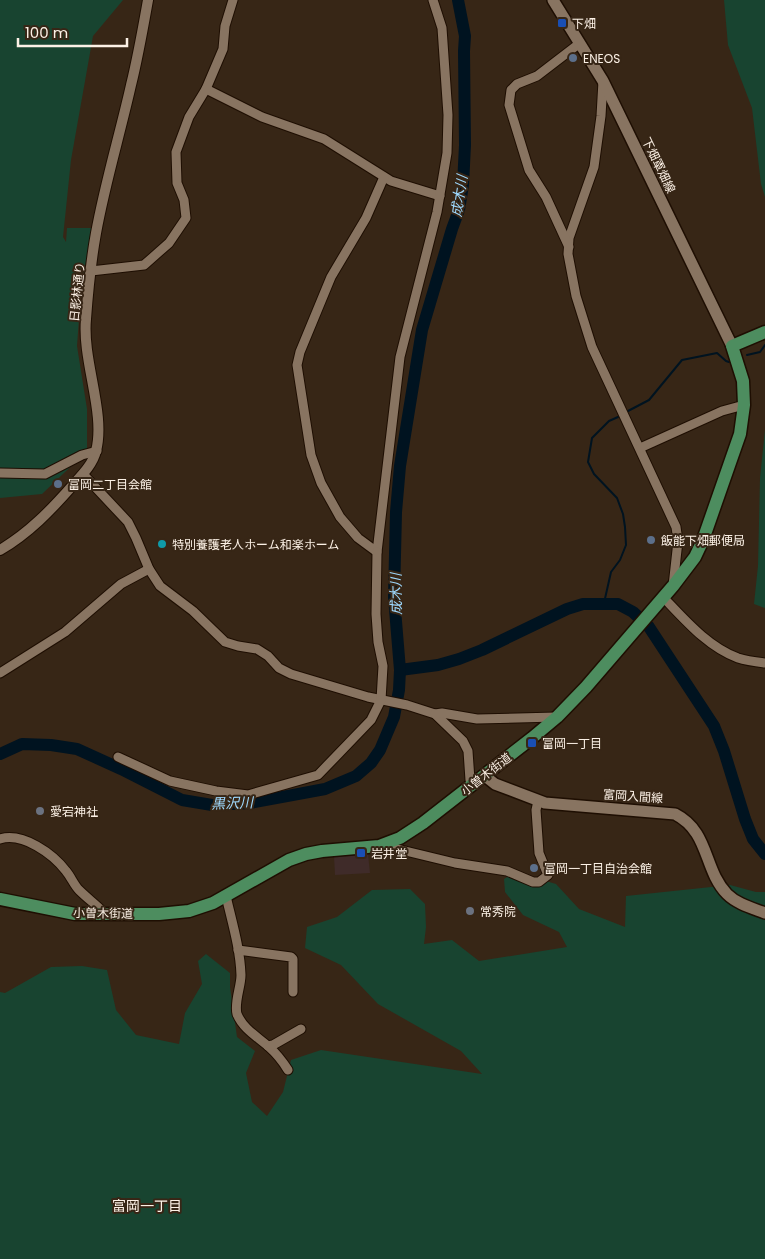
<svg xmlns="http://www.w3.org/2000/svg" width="765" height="1259" font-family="Poppins,'Noto Sans JP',sans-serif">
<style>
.industrial{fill:#3f2b29}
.green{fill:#184430}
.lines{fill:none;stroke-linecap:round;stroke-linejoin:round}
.stream{stroke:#001320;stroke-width:2}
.river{stroke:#001320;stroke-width:12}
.minor-casing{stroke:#1e0e02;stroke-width:11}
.tertiary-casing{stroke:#1e0e02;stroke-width:12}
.secondary-casing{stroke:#1e0e02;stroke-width:14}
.primary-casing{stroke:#1e0e02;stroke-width:15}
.minor{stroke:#887461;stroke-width:9}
.tertiary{stroke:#887461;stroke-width:10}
.secondary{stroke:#887461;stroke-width:11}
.primary{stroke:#4d8d5f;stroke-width:12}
.transit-dot{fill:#1a4fb4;stroke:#372616;stroke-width:2}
.service-dot{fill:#5c6f8a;stroke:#372616;stroke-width:2}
.culture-dot{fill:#0f9aa8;stroke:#372616;stroke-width:2}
.worship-dot{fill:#6b7280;stroke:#372616;stroke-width:2}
.labels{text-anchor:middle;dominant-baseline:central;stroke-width:4;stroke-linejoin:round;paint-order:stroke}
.poi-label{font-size:12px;fill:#fcf1e6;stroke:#372616;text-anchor:start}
.street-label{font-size:12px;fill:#fcf1e6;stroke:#372616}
.water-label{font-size:14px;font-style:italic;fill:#9ed9fe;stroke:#372616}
.neighbourhood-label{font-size:14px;fill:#fcf1e6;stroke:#372616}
</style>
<rect width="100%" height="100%" fill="#372616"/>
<polygon class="industrial" points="368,854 370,873 335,875 334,856"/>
<g class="green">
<polygon points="0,0 123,0 93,36 71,160 63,237 66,242 67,228 93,228 86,273 80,272 82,278 77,346 87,409 87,451 42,494 0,498"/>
<polygon points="724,0 765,0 765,197 761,184 752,108 728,45"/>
<polygon points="765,430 765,608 754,604 758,566 760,478"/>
<polygon points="515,872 556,884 579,909 625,927 626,896 730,885 756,892 765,892 765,1259 0,1259 0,992 5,993 51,967 82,966 107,970 116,1010 136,1035 179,1044 185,1013 202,984 198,961 206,954 230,973 230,987 237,1037 255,1051 246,1073 252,1102 267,1116 283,1092 291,1060 321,1050 482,1074 461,1051 378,1004 341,965 305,948 307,927 337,917 372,890 410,889 425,904 426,927 424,944 452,940 479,961 567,947 559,932 523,915 505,892 504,879"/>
</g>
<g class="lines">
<g class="stream">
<polyline points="747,355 760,352 765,345"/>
<polyline points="628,411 649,400 682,360 717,353 726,361 729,362"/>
<polyline points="604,603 611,572 620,560 626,545 625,527 623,514 617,498 594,474 588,462 592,438 609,421 618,417"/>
</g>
<g class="river">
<polyline points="400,670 438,665 459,659 482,650 567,609 583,604 618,604 633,612 649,627 714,726 724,751 745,819 753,839 765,854"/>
<polyline points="0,754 22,744 51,745 77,749 121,769 182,800 212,805 250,803 325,789 356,776 371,763 380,750 394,717 399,690 400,670 394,597 396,512 400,466 422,330 452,229 459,210 463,185 465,145 464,51 465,36 458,0"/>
</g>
<g class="minor-casing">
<g id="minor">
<polyline points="603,81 601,116 594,167 569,238 568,254 576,296 592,347 676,527 678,541 673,586"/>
<polyline points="206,89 262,117 324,139 391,181 440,196"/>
<polyline points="384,177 366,218 331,277 300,352 297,365 311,455 321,483 340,517 358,538 377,552 400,357 437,212 447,153 448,115 442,28 433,0"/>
<polyline points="569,247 546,197 529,170 509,105 511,90 517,84 537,76 580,43"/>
<polyline points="91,271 144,265 169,243 186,218 184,200 177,183 176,152 189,117 206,89 223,49 225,26 233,0"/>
<polyline points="640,448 722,411 744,405"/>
<polyline points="0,473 45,474 82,455 97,451"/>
<polyline points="83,474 128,522 136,538 149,569 160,586 193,611 225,642 238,646 257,649 268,656 279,668 291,674 368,697 407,705 435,714 463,741 468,751 470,780 473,784"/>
<path d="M663,597C685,620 708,647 738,658C747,661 756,662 765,663"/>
<polyline points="0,673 65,632 121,584 149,569"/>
<polyline points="435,714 442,713 477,719 556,717"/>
<polyline points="118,757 170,781 216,791 248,795 318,775 371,720 381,700 383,666 378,642 376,614 377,552"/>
<path d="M0,839C23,832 53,854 66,871C71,877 74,885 79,890C88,899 97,905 105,914"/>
<polyline points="388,843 393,848 455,863 507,871 533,882 539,882 548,875 539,853 536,810 538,801"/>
<path d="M226,896C232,922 240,948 241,975C241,987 234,1002 237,1014C243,1029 258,1037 269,1047C277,1054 283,1062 288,1070"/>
<polyline points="238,950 291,957 293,959 293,992"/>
<polyline points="268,1046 273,1045 301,1029"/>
</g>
</g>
<g class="tertiary-casing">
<path id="tertiary" d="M0,550C29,533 51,510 73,485C82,475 93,464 96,451C106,413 82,361 86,319C88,291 91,261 96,233C105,183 120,134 131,85C138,57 143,28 148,0"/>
</g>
<g class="secondary-casing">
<g id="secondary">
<polyline points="553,0 603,81 732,346"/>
<path d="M485,776L495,784L545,803L675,814C710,832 703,869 727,894C737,904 752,908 765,913"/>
</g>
</g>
<g class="primary-casing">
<polyline id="primary" points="0,899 75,914 159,914 189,911 213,903 289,860 306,854 322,851 379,846 400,838 423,823 532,738 557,717 586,687 673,586 695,557 703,540 740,434 744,405 743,381 732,346 765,332"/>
</g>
<use href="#minor" class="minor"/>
<use href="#tertiary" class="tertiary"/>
<use href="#secondary" class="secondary"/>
<use href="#primary" class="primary"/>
</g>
<g class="transit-dot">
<rect x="557" y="18" width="10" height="10" rx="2.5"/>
<rect x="527" y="738" width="10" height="10" rx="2.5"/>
<rect x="356" y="848" width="10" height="10" rx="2.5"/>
</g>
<g class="service-dot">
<circle cx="573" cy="58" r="5"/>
<circle cx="58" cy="484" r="5"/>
<circle cx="651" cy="540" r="5"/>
<circle cx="534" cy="868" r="5"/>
</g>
<circle class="culture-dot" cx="162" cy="544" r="5"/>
<g class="worship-dot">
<circle cx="40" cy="811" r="5"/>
<circle cx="470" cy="911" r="5"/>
</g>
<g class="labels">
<g class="poi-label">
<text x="572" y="23">下畑</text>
<text x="583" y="58">ENEOS</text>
<text x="68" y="484">富岡二丁目会館</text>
<text x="661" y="540">飯能下畑郵便局</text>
<text x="172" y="544">特別養護老人ホーム和楽ホーム</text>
<text x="542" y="743">富岡一丁目</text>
<text x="50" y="811">愛宕神社</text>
<text x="371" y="853">岩井堂</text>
<text x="544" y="868">富岡一丁目自治会館</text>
<text x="480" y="911">常秀院</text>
</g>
<g class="street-label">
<text transform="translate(659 165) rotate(64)">下畑軍畑線</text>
<text transform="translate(77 292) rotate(-84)">日影林通り</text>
<text transform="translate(486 774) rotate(-38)">小曽木街道</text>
<text transform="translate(633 796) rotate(4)">富岡入間線</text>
<text transform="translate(103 913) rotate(1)">小曽木街道</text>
</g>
<g class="water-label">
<text transform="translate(459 196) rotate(-81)">成木川</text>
<text transform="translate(396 594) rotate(-91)">成木川</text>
<text transform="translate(232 803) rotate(-2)">黒沢川</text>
</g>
<g class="neighbourhood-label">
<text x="147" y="1206">富岡一丁目</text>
</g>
</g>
<path d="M18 38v8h109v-8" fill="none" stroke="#fcf1e6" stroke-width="2.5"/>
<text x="25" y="38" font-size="15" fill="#fcf1e6" stroke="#372616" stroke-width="4" paint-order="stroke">100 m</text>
</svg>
